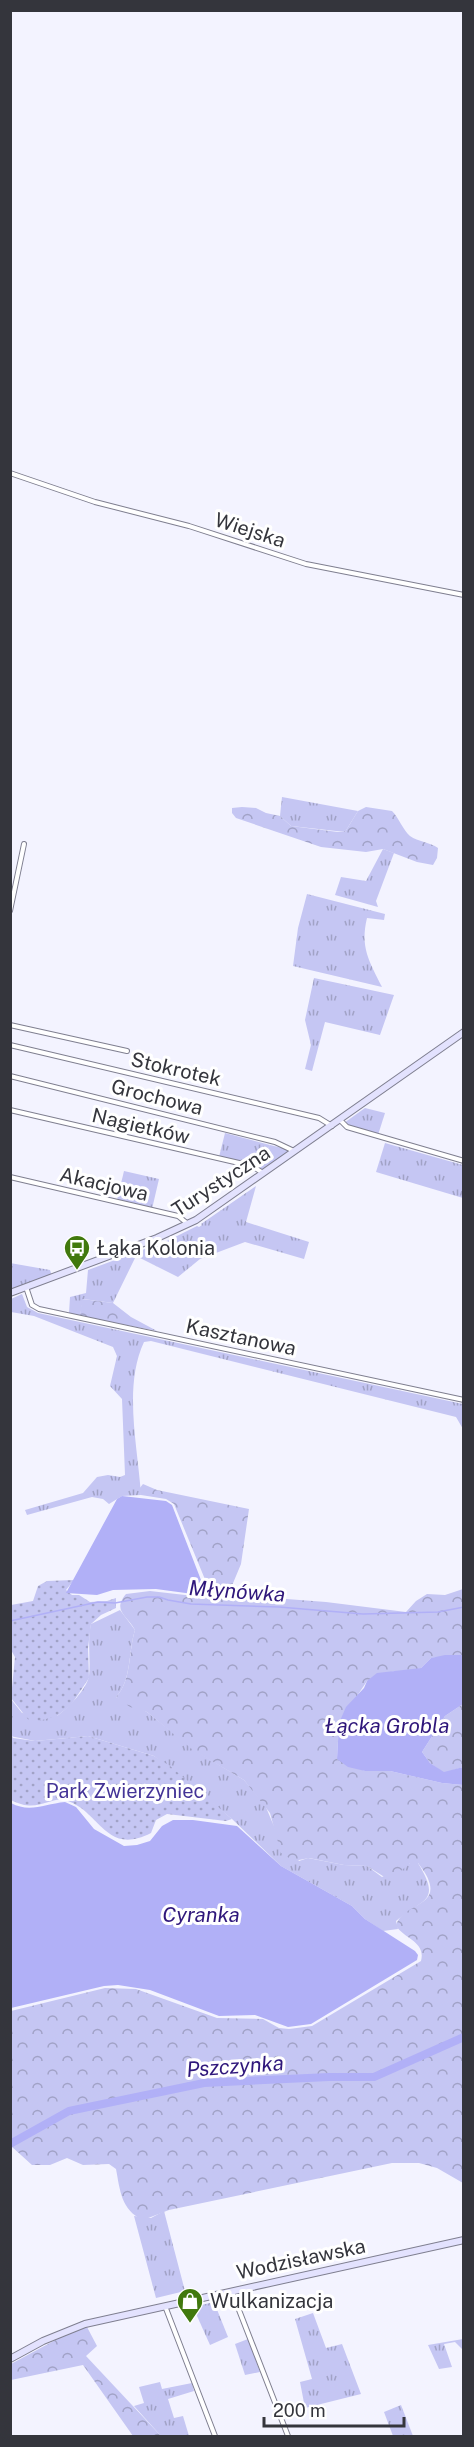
<svg xmlns="http://www.w3.org/2000/svg" width="474" height="2447" font-family="'Public Sans',sans-serif">
<style>
.grass{fill:url(#grass-tufts)}
.forest{fill:url(#forest-crowns)}
.park{fill:url(#park-dots)}
.water{fill:#b1b0f7}
.lines{fill:none;stroke-linecap:round;stroke-linejoin:round}
.stream{stroke:#b1b0f7;stroke-width:1.5}
.river{stroke:#b1b0f7;stroke-width:8}
.minor-casing{stroke:#7f7f90;stroke-width:6}
.secondary-casing{stroke:#7f7f90;stroke-width:8}
.minor{stroke:#fff;stroke-width:4}
.secondary{stroke:#e3e2fe;stroke-width:6}
.labels{text-anchor:middle;dominant-baseline:central;stroke-width:6;stroke-linejoin:round;paint-order:stroke}
.street-label{font-size:20px;fill:#34353c;stroke:#fff}
.poi-label{font-size:20px;fill:#34353c;stroke:#fff;text-anchor:start}
.park-label{font-size:20px;fill:#443497;stroke:#fff}
.water-label{font-size:21px;font-style:italic;fill:#2f177b;stroke:#fff}
</style>
<defs>
<pattern id="grass-tufts" width="24" height="20" patternUnits="userSpaceOnUse" patternTransform="scale(1.5)"><rect width="24" height="20" fill="#c5c6f3"/><path d="M3 7l-1-3M5 7V3M7 7l1-3M15 17l-1-3M17 17v-4M19 17l1-3" fill="none" stroke="#a1a2c6"/></pattern>
<pattern id="forest-crowns" width="20" height="18" patternUnits="userSpaceOnUse" patternTransform="scale(1.5)"><rect width="20" height="18" fill="#c5c6f3"/><path d="M2 6a3 3 0 1 1 6 0M12 15a3 3 0 1 1 6 0" fill="none" stroke="#a1a2c6"/></pattern>
<pattern id="park-dots" width="8" height="8" patternUnits="userSpaceOnUse" patternTransform="scale(1.5)"><rect width="8" height="8" fill="#c5c6f3"/><path d="M2 2h.1M6 6h.1" fill="none" stroke="#a1a2c6" stroke-width="1.8" stroke-linecap="round"/></pattern>
</defs>
<rect width="100%" height="100%" fill="#f3f3ff"/>
<g class="grass">
<polygon points="282,797 358,811 345,832 291,826 280,816"/>
<polygon points="383,849 394,853 376,901 378,907 335,895 341,877 366,881"/>
<path d="M307,894L385,914L384,920L367,918C360,947 369,961 382,987L293,966L298,928Z"/>
<polygon points="314,978 394,995 380,1035 325,1022 312,1071 305,1069 311,1045 305,1020"/>
<polygon points="365,1108 385,1113 378,1135 344,1123"/>
<polygon points="225,1133 270,1145 257,1166 219,1157"/>
<polygon points="385,1143 463,1165 463,1198 376,1172"/>
<polygon points="124,1171 159,1179 152,1209 117,1200"/>
<polygon points="256,1186 246,1222 309,1242 304,1259 245,1242 200,1259 178,1277 136,1256 113,1303 83,1299 80,1316 69,1313 70,1297 86,1293 88,1270 169,1240 197,1226 199,1227 202,1225 201,1224"/>
<polygon points="10,1263 50,1270 52,1276 11,1289"/>
<path d="M22,1294L27,1307L38,1313L463,1404V1429L456,1417L151,1341L144,1342C123,1387 138,1447 141,1495L122,1496L109,1504L103,1499L92,1497L27,1515L25,1510L83,1493L97,1477L108,1475L120,1477L125,1475L122,1399L110,1386L117,1356L113,1347L34,1316L11,1312V1299Z"/>
<path d="M120,1610L135,1630C128,1652 132,1680 116,1697L147,1712L196,1751L244,1780L265,1805L276,1831L299,1861L308,1858L344,1865L367,1866L382,1877L410,1863H418C442,1903 423,1898 396,1921L398,1929L383,1931L365,1919L352,1906L281,1866L232,1819L154,1756L88,1736L35,1741L10,1736V1698L22,1713L57,1716C68,1708 87,1689 89,1676C91,1658 87,1642 91,1624Z"/>
<polygon points="164,2211 185,2291 156,2298 134,2216 151,2218"/>
<polygon points="214,2302 228,2337 210,2345 193,2307"/>
<polygon points="313,2313 326,2348 342,2344 361,2394 305,2408 300,2382 312,2379 295,2319"/>
<polygon points="248,2339 260,2372 245,2375 235,2344"/>
<polygon points="463,2339 463,2350 455,2342 444,2344 452,2367 439,2369 428,2345"/>
<polygon points="160,2382 162,2389 192,2383 194,2391 168,2399 174,2418 183,2416 189,2436 161,2436 134,2406 144,2403 139,2387"/>
<polygon points="401,2405 413,2436 393,2436 384,2412"/>
</g>
<g class="forest">
<path d="M242,807L256,808L266,813L280,816L291,826L338,832H345L358,811L366,807L392,811C399,818 403,830 410,836C418,842 430,842 438,848L437,858L433,865L417,862L383,849L366,852L321,847L236,818L232,813V808Z"/>
<polygon points="270,1145 290,1150 262,1170 257,1166"/>
<polygon points="82,1299 113,1303 131,1317 157,1331 80,1316"/>
<path d="M143,1484L157,1490L249,1509L241,1564L231,1588L233,1595L326,1602L406,1612L416,1601L427,1594L445,1595L463,1589V1655L431,1658L421,1668L411,1671H394L367,1681L339,1723L337,1759L365,1771H390L442,1783L463,1785V2183L437,2168L419,2163H392L169,2210L143,2220C121,2210 120,2190 116,2169L109,2164L83,2165L67,2158L50,2165H32L11,2146V2011L105,1988L136,1989L217,2018L263,2019L279,2028L289,2029L312,2026L421,1961C426,1942 405,1939 396,1926C401,1900 454,1909 418,1863H410L395,1876L386,1878L367,1866L344,1865L309,1858L294,1861L281,1853L270,1813L244,1780L193,1750L147,1712L130,1707L116,1697C132,1680 128,1653 135,1630C127,1615 112,1611 126,1594L150,1591L194,1596H199L205,1589L204,1577L174,1504L166,1499L141,1495L139,1489Z"/>
<polygon points="463,1704 463,1767 444,1773 430,1763 422,1752 445,1716"/>
<polygon points="87,2327 97,2346 86,2356 161,2436 133,2436 83,2365 11,2380 11,2364 61,2337"/>
</g>
<g class="park">
<polygon points="74,1580 66,1590 72,1595 79,1595 90,1602 107,1601 116,1598 116,1608 101,1615 91,1624 88,1648 89,1678 71,1705 57,1716 31,1723 11,1698 15,1657 11,1650 11,1605 33,1601 38,1586 47,1581"/>
<path d="M11,1735L13,1738L35,1741L88,1736L154,1756L170,1766L232,1819L226,1821L167,1814L156,1820L151,1833C106,1856 101,1813 68,1801C51,1794 39,1815 11,1800Z"/>
</g>
<g class="water">
<polygon points="122,1496 166,1501 172,1505 201,1580 201,1590 193,1594 156,1589 113,1590 97,1595 66,1593 117,1499"/>
<polygon points="445,1655 463,1655 463,1704 445,1716 422,1752 430,1763 444,1772 463,1767 463,1785 442,1783 390,1771 365,1771 348,1767 337,1759 339,1723 346,1707 364,1688 367,1681 377,1673 421,1668 431,1658"/>
<path d="M65,1802L76,1807L94,1829L124,1846L137,1845L150,1841L162,1826L173,1820H193L237,1826L281,1866L352,1906L365,1919L415,1951L418,1955L417,1960L311,2024L288,2027L255,2015L219,2016L150,1990L118,1985L104,1986L11,2008V1803C29,1813 45,1804 65,1802Z"/>
</g>
<g class="lines">
<polyline class="stream" points="10,1621 98,1602 115,1603 147,1597 159,1597 168,1600 191,1604 279,1607 363,1614 438,1612 464,1607"/>
<polyline class="river" points="10,2144 69,2111 204,2083 329,2077 374,2077 464,2037"/>
<g class="minor-casing">
<g id="minor">
<polyline points="10,473 95,502 189,526 306,564 464,595"/>
<polyline points="10,911 24,844"/>
<polyline points="10,1025 127,1051"/>
<polyline points="10,1045 319,1118 332,1126"/>
<polyline points="10,1076 275,1142 294,1151"/>
<polyline points="10,1110 252,1166 263,1173"/>
<polyline points="340,1120 347,1127 464,1161"/>
<polyline points="10,1177 178,1216 188,1224"/>
<polyline points="26,1287 32,1305 39,1309 464,1400"/>
<polyline points="232,2292 288,2436"/>
<polyline points="165,2306 215,2436"/>
</g>
</g>
<g class="secondary-casing">
<g id="secondary">
<polyline points="10,1293 157,1238 196,1220 464,1032"/>
<polyline points="10,2359 43,2341 85,2324 464,2240"/>
</g>
</g>
<use href="#minor" class="minor"/>
<use href="#secondary" class="secondary"/>
</g>
<defs>
<g id="bus-pin" transform="scale(1.35)"><path d="M0 17L-7.5 6A9.5 9.5 0 1 1 7.5 6Z" fill="#41790d" stroke="#fff"/><path d="M-5-6H5V4H4V6H2V4H-2V6H-4V4H-5ZM-3.5-4V0h7V-4ZM-3.5 1.2v1.5H-2V1.2ZM2 1.2v1.5H3.5V1.2Z" fill="#fff"/></g>
<g id="shop-pin" transform="scale(1.35)"><path d="M0 17L-7.5 6A9.5 9.5 0 1 1 7.5 6Z" fill="#41790d" stroke="#fff"/><path d="M-5-2.5h2.3a2.7 3.5 0 0 1 5.4 0H5L5.5 6h-11ZM-1.5-2.5h3a1.5 2.3 0 0 0-3 0Z" fill="#fff"/></g>
</defs>
<g fill-rule="evenodd">
<use href="#bus-pin" x="77" y="1248"/>
<use href="#shop-pin" x="190" y="2301"/>
</g>
<g class="labels">
<g class="street-label">
<text transform="translate(250 530) rotate(18)">Wiejska</text>
<text transform="translate(176 1069) rotate(13)">Stokrotek</text>
<text transform="translate(157 1097) rotate(14)">Grochowa</text>
<text transform="translate(141 1126) rotate(13)">Nagietków</text>
<text transform="translate(221 1181) rotate(-33)">Turystyczna</text>
<text transform="translate(104 1184) rotate(13)">Akacjowa</text>
<text transform="translate(241 1337) rotate(12)">Kasztanowa</text>
<text transform="translate(301 2259) rotate(-12)">Wodzisławska</text>
</g>
<g class="poi-label">
<text x="97" y="1248">Łąka Kolonia</text>
<text x="210" y="2301">Wulkanizacja</text>
</g>
<g class="park-label">
<text x="125" y="1791">Park Zwierzyniec</text>
</g>
<g class="water-label">
<text transform="translate(237 1591) rotate(4)">Młynówka</text>
<text x="387" y="1725">Łącka Grobla</text>
<text x="201" y="1914">Cyranka</text>
<text transform="translate(235 2066) rotate(-4)">Pszczynka</text>
</g>
</g>
<rect width="474" height="2447" fill="none" stroke="#34353c" stroke-width="24"/>
<path d="M264 2417v9h140v-9" fill="none" stroke="#34353c" stroke-width="3"/>
<text x="273" y="2417" font-size="18" fill="#34353c" stroke="#ffffff" stroke-width="4.5" paint-order="stroke">200 m</text>
</svg>
